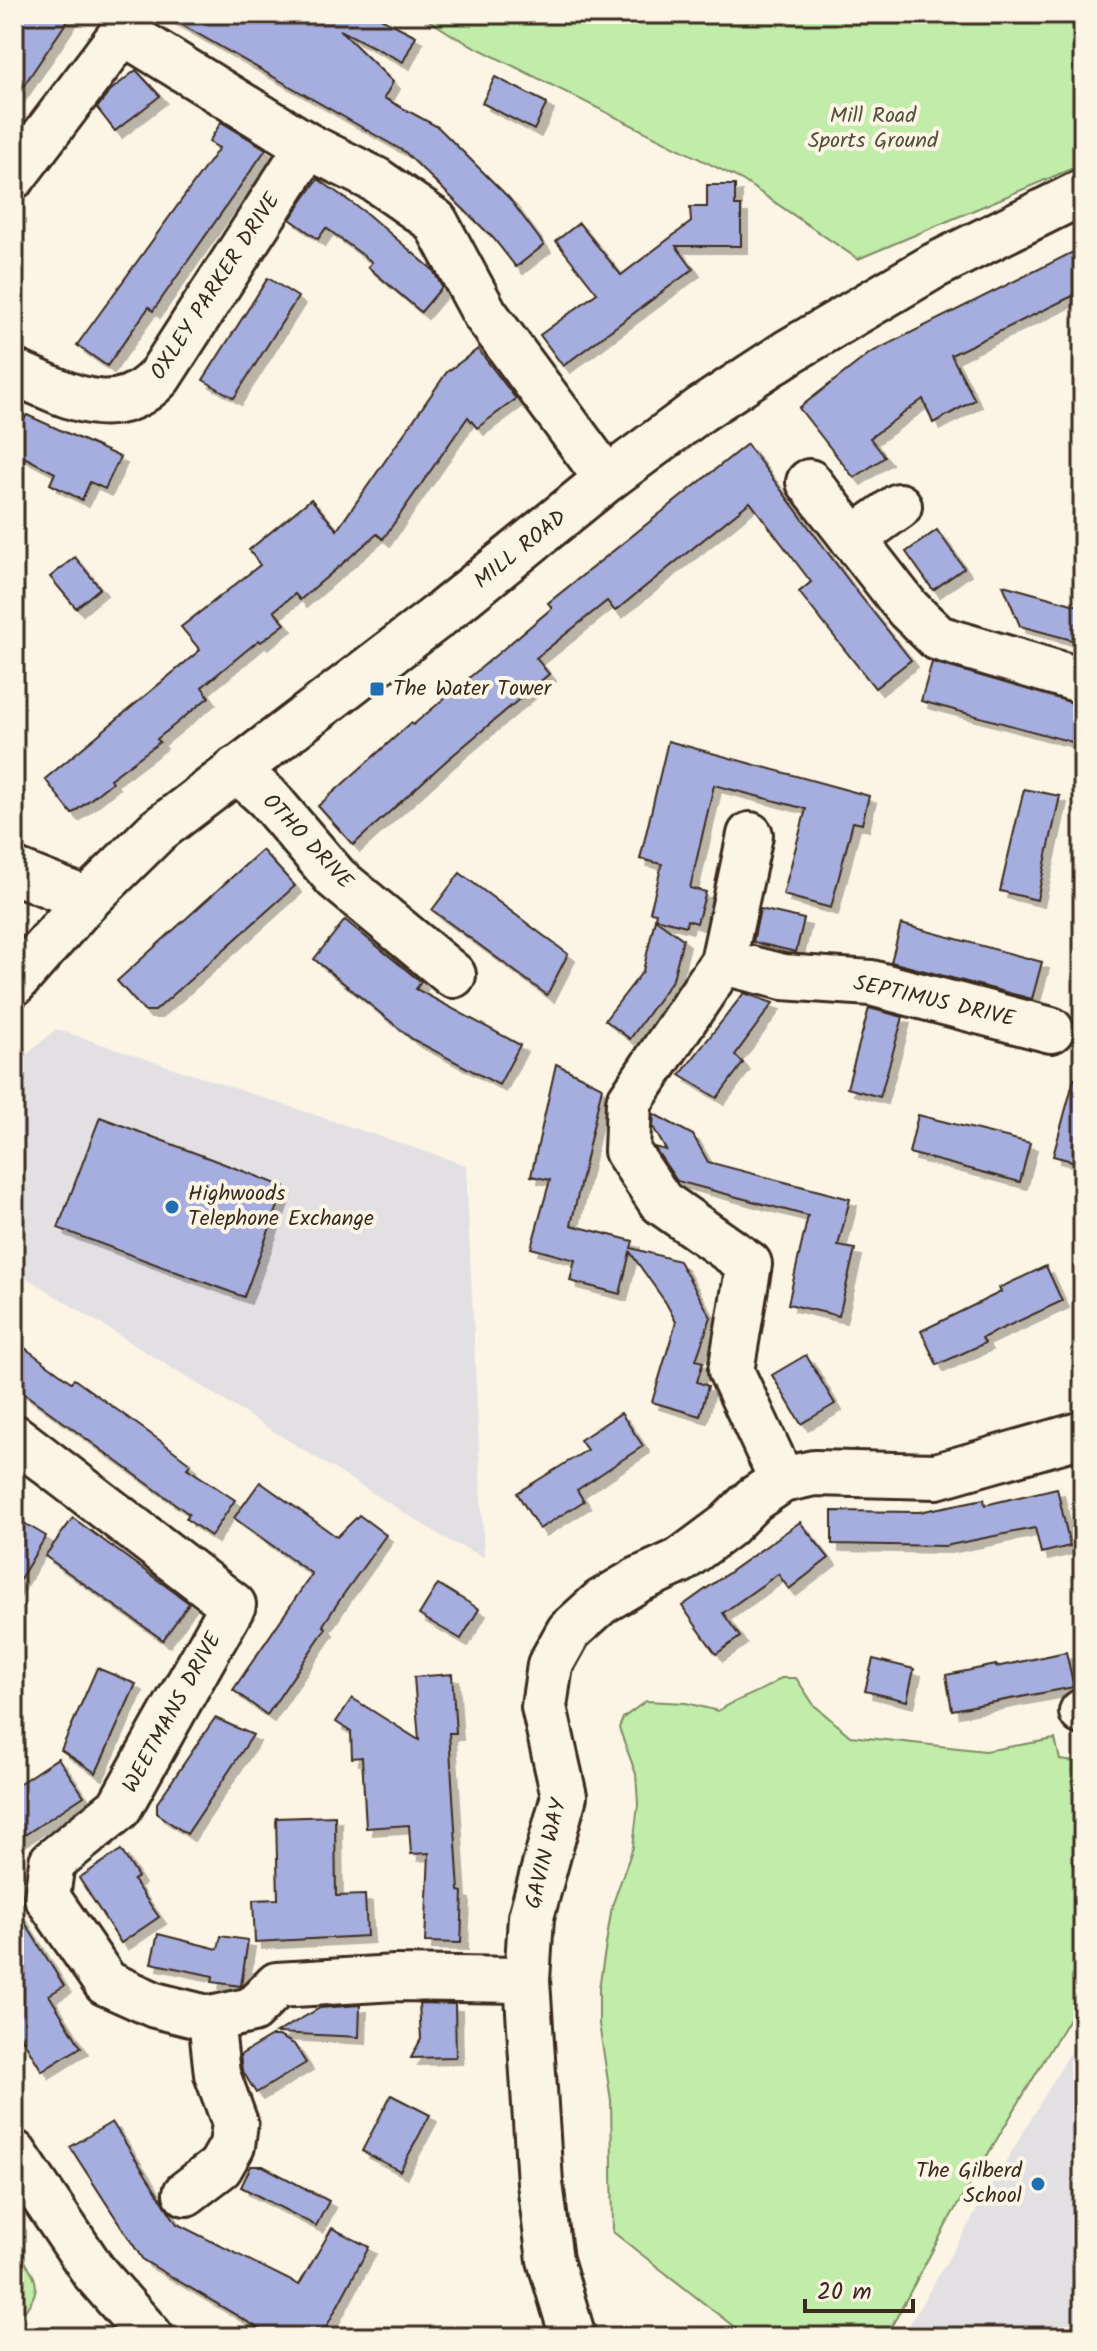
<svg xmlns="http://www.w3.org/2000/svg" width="1097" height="2351" font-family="Kalam,sans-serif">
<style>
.built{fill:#e2e0e3}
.green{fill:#c1eca9;stroke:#7e8b64;stroke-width:2}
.building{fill:#a6aedf;stroke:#3b2a1e;stroke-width:2;filter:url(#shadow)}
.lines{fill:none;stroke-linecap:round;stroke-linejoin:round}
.minor-casing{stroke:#3b2a1e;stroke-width:50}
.minor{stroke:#fcf5e5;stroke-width:44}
.poi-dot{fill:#1f6fb2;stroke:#fcf5e5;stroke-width:3}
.labels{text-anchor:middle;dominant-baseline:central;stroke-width:8;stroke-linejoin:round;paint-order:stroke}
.park-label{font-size:22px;fill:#56513a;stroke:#fcf5e5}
.street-label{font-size:22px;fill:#3b2a1e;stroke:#fcf5e5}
.poi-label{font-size:22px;fill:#3b2a1e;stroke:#fcf5e5;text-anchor:start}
</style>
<defs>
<filter id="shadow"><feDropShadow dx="7" dy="7" stdDeviation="0" flood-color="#0004"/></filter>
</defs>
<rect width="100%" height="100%" fill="#fcf5e5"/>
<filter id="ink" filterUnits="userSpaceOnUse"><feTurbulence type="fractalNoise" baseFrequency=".0125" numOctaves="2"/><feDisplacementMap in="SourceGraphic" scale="16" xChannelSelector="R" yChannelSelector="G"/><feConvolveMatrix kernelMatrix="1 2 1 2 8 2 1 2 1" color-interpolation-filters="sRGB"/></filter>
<g filter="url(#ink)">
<g class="built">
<polygon points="56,1029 466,1165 484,1557 453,1543 14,1270 14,1066"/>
<polygon points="1083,2031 1083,2337 902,2337"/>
</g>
<g class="green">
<polygon points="419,14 1083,14 1083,164 858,259 742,180 457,38"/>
<path d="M781,1678H796L814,1705L850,1736L985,1751L1055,1739L1060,1760L1083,1763V1995L951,2216L886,2337H747L613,2232L611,2100L599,2024V1988L612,1906L633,1847L638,1804L636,1774L619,1728L623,1718L646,1701L686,1703L718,1711C738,1698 761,1693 781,1678Z"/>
<path d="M14,2244C40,2285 46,2285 14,2325Z"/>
</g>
<g class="building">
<polygon points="28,14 72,14 14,100 14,35"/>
<polygon points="163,14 373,14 416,36 403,62 340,30 393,82 384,98 438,127 509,198 544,245 516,267 494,239 405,152"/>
<polygon points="136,70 160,96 115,131 97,108 111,90"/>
<polygon points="495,77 547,103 534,130 482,103"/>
<polygon points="221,122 266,149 153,311 149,307 107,366 77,345 219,148 209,142"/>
<polygon points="318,179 366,213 433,270 442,287 421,312 368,267 372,262 326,228 318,239 290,219"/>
<polygon points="707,185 735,185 735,206 741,206 741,246 676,246 693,269 563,366 540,335 597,293 556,241 579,223 621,275 691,222 690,207 707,207"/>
<polygon points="1083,247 1083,291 951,355 975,400 933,423 923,399 870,438 885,457 854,478 799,408 870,353"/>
<polygon points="268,278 298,297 234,398 203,380"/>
<polygon points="478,349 516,399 477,428 468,417 383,539 377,534 300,600 295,594 274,611 285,624 261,642 259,640 202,687 209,697 157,739 160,742 110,779 112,782 72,814 45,779 200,650 181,627 260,565 249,550 311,499 337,530 447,372"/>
<polygon points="27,415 120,457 105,489 90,482 82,500 50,484 55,473 14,452 14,433"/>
<polygon points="747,444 854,588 911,660 875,688 799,592 811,582 750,502 615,611 607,601 536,658 549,674 446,761 353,845 318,806 411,723 413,725 552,608 548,603"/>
<polygon points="937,530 964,568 933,590 906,552"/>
<polygon points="75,557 100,588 76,608 50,577"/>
<polygon points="1003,585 1083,607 1083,643 1020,626"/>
<polygon points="932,662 1083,705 1083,745 921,701"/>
<polygon points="668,741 869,796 862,824 853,822 831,908 783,895 806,809 714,785 690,888 706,892 697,923 687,920 686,926 655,918 656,913 650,912 662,864 640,859"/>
<polygon points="1024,789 1060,796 1037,900 1000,891"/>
<polygon points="262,850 295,886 155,1011 144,1011 117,981"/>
<polygon points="460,873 568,954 547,995 432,910"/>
<polygon points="760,909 804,919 796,952 753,942"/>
<polygon points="655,919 683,939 673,979 630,1039 605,1020 643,971"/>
<polygon points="345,920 421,982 416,989 520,1045 499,1085 412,1039 314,959"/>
<polygon points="901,924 1042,962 1032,999 891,962"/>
<polygon points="744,993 773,1003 735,1055 743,1063 717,1098 680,1075"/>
<polygon points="869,1008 903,1017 880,1097 847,1088"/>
<polygon points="556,1064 602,1087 571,1225 633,1241 631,1248 679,1261 711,1317 696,1360 703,1362 697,1382 708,1386 700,1416 652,1402 676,1322 666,1303 630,1252 620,1294 570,1281 575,1260 531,1248 550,1180 531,1176"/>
<polygon points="1074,1079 1083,1080 1083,1164 1053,1156"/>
<polygon points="654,1114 693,1135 708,1162 850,1199 838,1246 855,1249 839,1316 788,1304 808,1216 677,1181 654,1147 666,1150 653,1127"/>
<polygon points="918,1115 1030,1143 1020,1182 909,1153"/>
<polygon points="100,1117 285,1187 244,1297 58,1228"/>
<polygon points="1046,1266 1062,1301 982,1338 985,1343 937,1365 921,1331 1001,1292 999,1288"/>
<polygon points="14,1340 71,1382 74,1379 162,1442 191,1464 187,1468 235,1500 211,1536 186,1519 189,1514 14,1386"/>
<polygon points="806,1355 835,1404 801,1424 772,1375"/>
<polygon points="621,1413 643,1446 577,1490 584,1501 539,1529 517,1493 587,1450 580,1440"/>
<polygon points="260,1482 337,1537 359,1515 386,1535 343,1595 323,1625 326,1628 267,1715 233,1690 312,1574 234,1518"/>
<polygon points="1057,1488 1070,1546 1041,1553 1035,1528 945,1546 832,1544 832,1511 919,1512 984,1499 985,1505"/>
<polygon points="14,1517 46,1536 14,1589"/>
<polygon points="73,1518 189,1603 163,1640 45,1556"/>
<polygon points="800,1522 829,1558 789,1589 778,1574 723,1613 740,1637 716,1654 682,1606"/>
<polygon points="438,1584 479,1609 461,1639 419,1615"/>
<polygon points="1066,1652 1074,1687 952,1710 946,1675 996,1665 996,1667"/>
<polygon points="873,1659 914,1669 907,1701 865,1691"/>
<polygon points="97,1668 136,1684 96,1773 61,1750"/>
<polygon points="452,1674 456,1733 449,1733 459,1891 463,1892 461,1943 425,1942 429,1853 411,1854 409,1825 366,1828 362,1757 352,1758 351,1732 336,1722 352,1698 419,1740 414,1677"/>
<polygon points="215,1718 253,1735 187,1834 157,1814 157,1803"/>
<polygon points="58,1758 84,1796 14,1842 14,1787"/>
<polygon points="335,1816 336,1896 365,1895 367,1936 255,1942 253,1900 278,1899 276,1818"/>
<polygon points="121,1850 138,1877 133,1880 159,1917 121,1943 79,1878"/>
<polygon points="14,1905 64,1986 49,1995 81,2047 42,2071 14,2025"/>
<polygon points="158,1934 218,1949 221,1936 248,1940 241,1986 212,1982 213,1976 151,1963"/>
<polygon points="419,2003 455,2004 456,2057 411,2058 421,2039"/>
<polygon points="360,2005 359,2037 276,2033 320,2008"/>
<polygon points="272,2036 279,2036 294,2044 306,2063 256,2093 242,2070 240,2055"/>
<polygon points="391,2095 430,2115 400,2171 362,2151"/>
<polygon points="112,2122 177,2224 299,2285 332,2228 369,2247 321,2337 273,2337 143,2260 70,2147"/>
<polygon points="251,2166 263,2166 329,2201 316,2226 241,2187"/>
</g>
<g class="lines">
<g class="minor-casing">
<g id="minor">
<polyline points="14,176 123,32 308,146"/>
<path d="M14,372C65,393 113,426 159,377L308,146L376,180L435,221L485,314L607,479"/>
<polyline points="809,482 908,609 938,638 1083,681"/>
<polyline points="853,539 899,506"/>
<polyline points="236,769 268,798 336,878 453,975"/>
<polyline points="750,835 723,962 629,1102 627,1151 661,1202 749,1264 731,1371 782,1480"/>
<polyline points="14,871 87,900"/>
<polyline points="723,962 783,977 871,983 1051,1030"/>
<polyline points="14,983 87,900 157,831 441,614 607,479 700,410 790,351 934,266 1083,192"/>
<polyline points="14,1437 233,1605 119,1808 52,1862 47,1897 106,1983 155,2005 211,2019 252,2010 277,1985 395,1978 527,1980"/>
<polyline points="1082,1712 1083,1712"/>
<polyline points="14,2153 94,2272 151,2337"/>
<polyline points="186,2193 220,2167 232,2146 235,2123 217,2074 211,2019"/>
<polyline points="573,2337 550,2260 540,2183 527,1980 531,1917 564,1796 544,1707 550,1665 569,1631 601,1602 638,1580 680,1561 727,1526 754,1499 782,1480 814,1473 936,1476 1083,1434"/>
</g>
</g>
<use href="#minor" class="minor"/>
</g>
</g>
<g class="poi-dot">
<rect x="369" y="681" width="16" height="16" rx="4"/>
<circle cx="172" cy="1207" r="8"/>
<circle cx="1038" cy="2184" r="8"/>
</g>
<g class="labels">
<g class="park-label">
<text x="873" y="116">Mill Road<tspan x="873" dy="25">Sports Ground</tspan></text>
</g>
<g class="street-label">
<text transform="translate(216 287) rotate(-57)">OXLEY PARKER DRIVE</text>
<text transform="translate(521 550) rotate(-39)">MILL ROAD</text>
<text transform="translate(307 842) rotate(47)">OTHO DRIVE</text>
<text transform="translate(934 1002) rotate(13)">SEPTIMUS DRIVE</text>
<text transform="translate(173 1713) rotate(-61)">WEETMANS DRIVE</text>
<text transform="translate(547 1854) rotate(-76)">GAVIN WAY</text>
</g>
<g class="poi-label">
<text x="393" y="689">The Water Tower</text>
<text x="188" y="1194">Highwoods<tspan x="188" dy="25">Telephone Exchange</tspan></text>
<text x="1022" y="2171" text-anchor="end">The Gilberd<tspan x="1022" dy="25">School</tspan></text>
</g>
</g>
<rect width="1097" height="2351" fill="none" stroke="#fcf5e5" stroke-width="48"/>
<rect x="24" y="24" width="1049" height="2303" fill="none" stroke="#3b2a1e" stroke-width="3" filter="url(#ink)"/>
<path d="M805 2299v12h108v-12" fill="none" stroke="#3b2a1e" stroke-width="4"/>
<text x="817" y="2299" font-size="24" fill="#3b2a1e" stroke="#fcf5e5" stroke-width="6" paint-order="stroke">20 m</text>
</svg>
